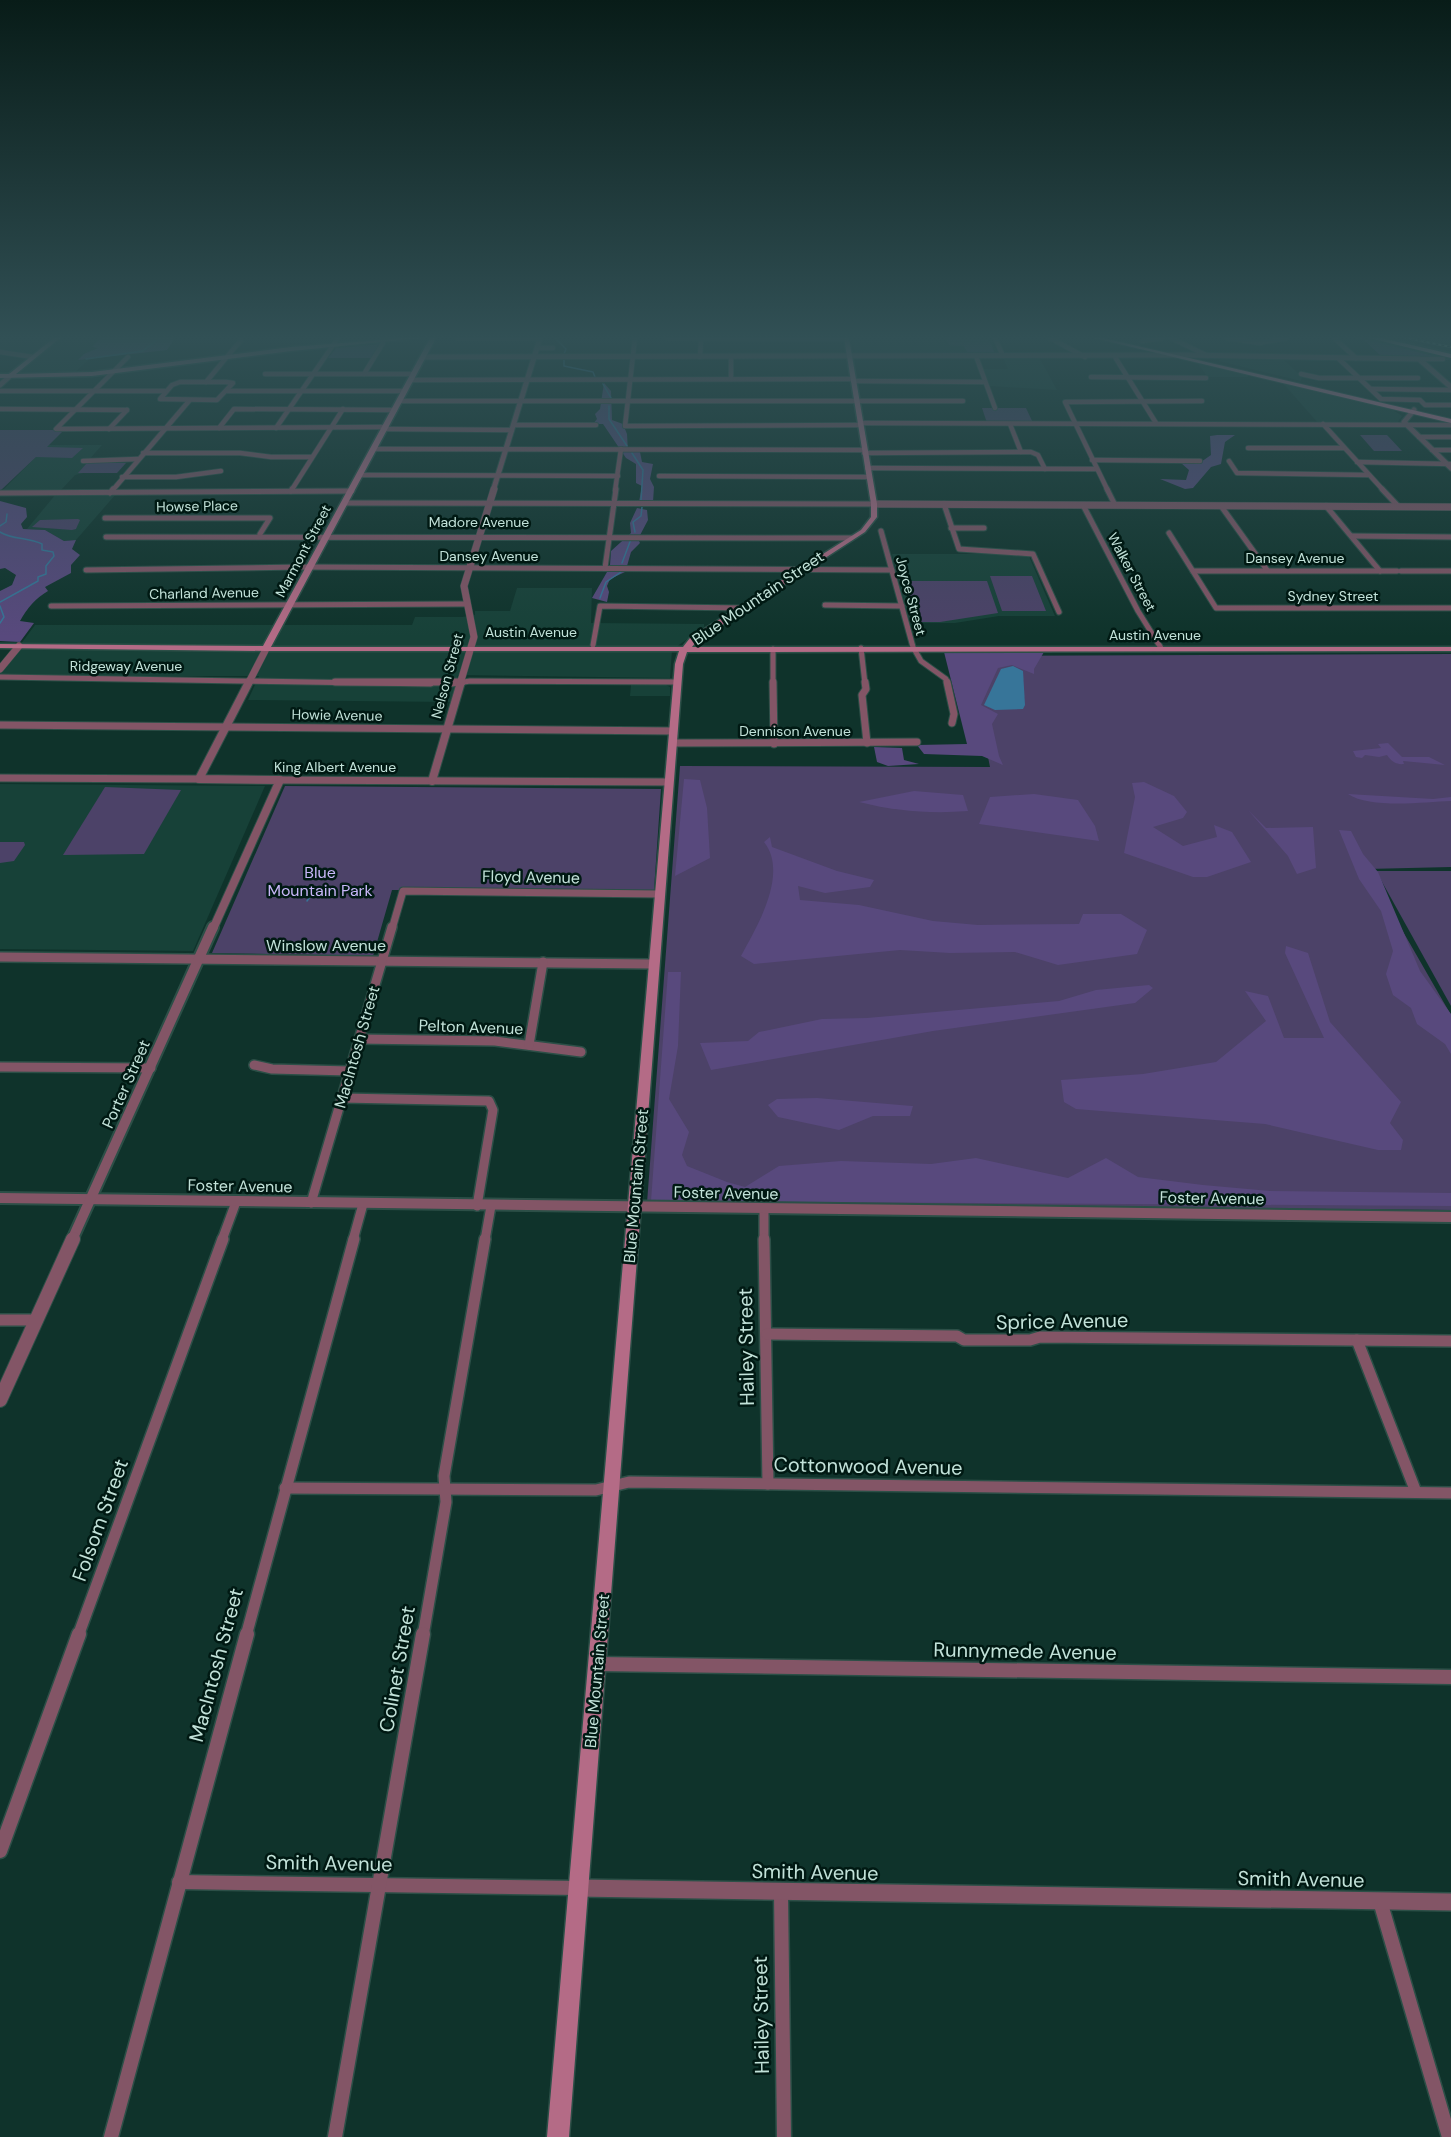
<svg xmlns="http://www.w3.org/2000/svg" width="1451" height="2137" font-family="'DM Sans',sans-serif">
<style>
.built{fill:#174138}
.green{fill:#4c4268}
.forest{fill:#58497d}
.water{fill:#377599}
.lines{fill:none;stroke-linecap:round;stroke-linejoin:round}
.stream{stroke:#377599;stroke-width:1.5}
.minor-far5-casing{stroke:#2c4f47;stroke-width:6}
.minor-far4-casing{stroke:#2c4f47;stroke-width:7}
.minor-far3-casing{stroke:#2c4f47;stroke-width:9}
.minor-far2-casing{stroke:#2c4f47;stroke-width:12}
.minor-far1-casing{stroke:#2c4f47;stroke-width:14}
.minor-casing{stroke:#2c4f47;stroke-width:17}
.tertiary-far5-casing{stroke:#2c4f47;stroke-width:7}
.tertiary-far4-casing{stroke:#2c4f47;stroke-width:8}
.tertiary-far3-casing{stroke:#2c4f47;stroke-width:10}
.tertiary-far2-casing{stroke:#2c4f47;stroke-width:14}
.tertiary-far1-casing{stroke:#2c4f47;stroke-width:16}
.tertiary-casing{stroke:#2c4f47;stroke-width:20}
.secondary-casing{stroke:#2c4f47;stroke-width:3}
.primary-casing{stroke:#2c4f47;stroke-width:2}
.motorway-casing{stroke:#2c4f47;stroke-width:4}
.minor-far5{stroke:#835566;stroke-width:4.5}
.minor-far4{stroke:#835566;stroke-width:5}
.minor-far3{stroke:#835566;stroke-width:7}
.minor-far2{stroke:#835566;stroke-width:9}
.minor-far1{stroke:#835566;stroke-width:11}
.minor{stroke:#835566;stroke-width:14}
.tertiary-far5{stroke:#835566;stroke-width:5}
.tertiary-far4{stroke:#835566;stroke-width:7}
.tertiary-far3{stroke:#835566;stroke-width:8}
.tertiary-far2{stroke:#835566;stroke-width:10}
.tertiary-far1{stroke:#835566;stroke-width:14}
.tertiary{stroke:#835566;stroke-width:17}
.secondary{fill:#b46b86;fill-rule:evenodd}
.primary{fill:#d97ba0;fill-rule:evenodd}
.motorway{fill:#fb8ab6;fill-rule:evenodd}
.rail-casing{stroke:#9cbdb4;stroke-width:2}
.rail{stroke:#001913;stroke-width:1.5;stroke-dasharray:3;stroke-linecap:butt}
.labels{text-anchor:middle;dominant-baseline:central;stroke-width:5;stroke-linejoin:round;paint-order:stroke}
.far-street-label{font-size:14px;fill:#c2e2d9;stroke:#001913}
.street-label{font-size:16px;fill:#c2e2d9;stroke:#001913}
.park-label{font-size:16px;fill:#c8b7f9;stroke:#001913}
.near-street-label{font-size:20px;fill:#c2e2d9;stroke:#001913}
</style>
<rect width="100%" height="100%" fill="#0f332b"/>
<g class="built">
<polygon points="0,338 51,338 29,355 0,350"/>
<polygon points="62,338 113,338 74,373 20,373"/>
<polygon points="852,338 991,338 998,355 855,354"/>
<polygon points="1003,357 1039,357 1057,390 990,386 983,369 1008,369"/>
<polygon points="1221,359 1284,360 1302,377 1301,381 1219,361"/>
<polygon points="1197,363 1247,375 1248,377 1208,377"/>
<polygon points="1282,382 1390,408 1402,416 1397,423 1318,423"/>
<polygon points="48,445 102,445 87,462 129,462 75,475 61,490 2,491"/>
<polygon points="56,494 116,494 76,540 64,541 45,530 27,529"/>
<polygon points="892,554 1028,554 1055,616 999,616 955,623 910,623"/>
<polygon points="517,588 592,588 591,623 704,624 704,627 672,650 670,678 458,675 450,702 248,700 259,676 0,676 0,672 35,625 412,625 415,617 462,617 475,615 475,611 510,611"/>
<polygon points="631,685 666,685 670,687 670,696 630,696"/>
<polygon points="0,784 265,786 193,951 0,949"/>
</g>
<g class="green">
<polygon points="946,338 989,340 995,354 968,354 964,346 949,345"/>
<polygon points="1352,338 1362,338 1451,360 1382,357 1364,340"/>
<polygon points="379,344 372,358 328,358 336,348"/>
<polygon points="982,408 1026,408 1033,423 987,423"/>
<polygon points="0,430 64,430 47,447 83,448 72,458 36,457 0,491"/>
<polygon points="1360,435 1387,435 1402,451 1374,451"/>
<polygon points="87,463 126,463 117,473 78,473"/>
<polygon points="40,520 78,519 80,520 76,529 72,530 32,527"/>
<polygon points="990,576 1032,576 1046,611 1002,611"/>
<polygon points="906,581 987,581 998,613 940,622 915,622"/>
<polygon points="1451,654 1451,867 1367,869 1451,1015 1451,1210 647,1203 680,766 990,767 968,656"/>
<polygon points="285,786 661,789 654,890 392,890 373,956 212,953"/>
<polygon points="105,787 181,790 144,854 63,855"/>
<polygon points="0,842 24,842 25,845 14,861 0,863"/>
<polygon points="1376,871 1451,871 1451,1006"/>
</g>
<g class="forest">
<polygon points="101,338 179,338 175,338 167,350 78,360 84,354 98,348 92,347"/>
<polygon points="604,383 611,391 612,420 623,424 627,434 628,452 640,452 642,462 653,464 650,479 654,487 653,502 639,502 642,486 636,483 636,464 626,458 603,424 593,424 597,419 595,414 600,409"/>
<polygon points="1217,435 1235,435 1225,442 1221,464 1211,467 1193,488 1185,489 1160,479 1186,480 1189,470 1181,463 1198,464 1211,455 1210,436"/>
<path d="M0,501L26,508L27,517L21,524L23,529L45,530L64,541L76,540L72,549L80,555L71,565V573L45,587L48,591C35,599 28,607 20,621L34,623L20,642L0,641V591L12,585L16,575L5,568L0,569Z"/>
<polygon points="637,508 647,510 648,520 638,539 640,543 631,552 627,566 610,565 611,551 631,533 630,523"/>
<polygon points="607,572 625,572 610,579 607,586 609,592 607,602 592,598"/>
<polygon points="944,652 1044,652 1034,669 1034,674 1012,665 998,668 981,705 998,714 992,724 999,756 1003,765 982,756 924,754 917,745 967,744"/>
<path d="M1388,743L1402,757H1429L1445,765L1403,761L1404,764C1396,765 1391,761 1387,755L1379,757L1365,755L1362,758L1356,757L1353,751L1381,748L1378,744Z"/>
<polygon points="874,747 902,748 904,760 919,764 888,766 877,762"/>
<polygon points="684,779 700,780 707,808 710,858 675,876"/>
<polygon points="1144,782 1174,796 1187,812 1183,818 1153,827 1183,846 1217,837 1214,825 1232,832 1251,862 1207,877 1193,877 1124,853 1135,797 1132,783"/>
<path d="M914,791L963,795L968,811C931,814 894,811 859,802Z"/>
<polygon points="1034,794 1078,800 1095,826 1099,841 979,824 990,797"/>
<path d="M1348,794L1433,799L1451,797V801C1424,802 1370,809 1348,794Z"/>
<polygon points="1248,810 1266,828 1313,827 1316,868 1297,874 1288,856"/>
<polygon points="1339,830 1351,831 1363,854 1378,872 1420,971 1451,1014 1451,1054 1445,1044 1417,1024 1411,1008 1393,995 1386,974 1393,951 1381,911 1359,879"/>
<path d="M770,837L772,847L837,871L874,880L870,887L825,893L798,886L800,900L859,905L933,921L978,925L1079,924L1083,914H1121L1147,930L1137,954L1058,965L1015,952L950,953L900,950L754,964L741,956C757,927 789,873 764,842Z"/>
<polygon points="1286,946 1308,953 1330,1022 1401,1102 1390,1123 1403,1140 1401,1150 1378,1150 1265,1124 1076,1109 1064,1102 1061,1080 1143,1074 1216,1062 1266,1021 1245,991 1268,996 1284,1038 1324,1038 1285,953"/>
<polygon points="668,972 681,972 678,1046 669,1099 689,1132 682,1155 687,1166 727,1182 745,1187 779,1166 841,1161 931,1164 976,1158 1068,1178 1106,1158 1138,1177 1203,1185 1270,1191 1451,1193 1451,1206 651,1201"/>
<polygon points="1149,985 1153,988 1135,1003 933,1031 711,1070 700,1043 748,1041 759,1032 822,1019 867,1018 1059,1001 1096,990"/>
<polygon points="817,1098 912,1106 913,1106 910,1116 873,1116 839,1130 778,1117 768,1105 777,1099"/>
</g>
<polygon class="water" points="1013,666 1023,671 1025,705 1023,709 995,710 984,705 1001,669"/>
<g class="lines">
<g class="stream">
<polyline points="555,338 566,349 564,354"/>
<polyline points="564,358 564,366 593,372 595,377"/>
<polyline points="86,359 143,351 159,338"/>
<polyline points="603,384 611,398"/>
<polyline points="609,406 609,419 627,446"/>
<polyline points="632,453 643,470 641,500"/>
<polyline points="0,526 6,522 7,514"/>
<path d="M0,532C13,540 28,537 42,544V550L53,552L54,556L46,566V574L38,577V581L0,602"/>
<polyline points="635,532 633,522 641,516 642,507"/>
<polyline points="622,563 631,539"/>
<polyline points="600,598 606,582 621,572"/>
<polyline points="0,606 4,617 0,623"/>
<polyline points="307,901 312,894"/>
</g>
<g class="minor-far5-casing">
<g id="minor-far5">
<polyline points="457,338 539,338"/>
<polyline points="635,338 625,426 860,425"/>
<polyline points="667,338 847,339"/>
<polyline points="995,338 1003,356"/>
<polyline points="1050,338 1085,357"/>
<polyline points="1171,338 1208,356"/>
<polyline points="1227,338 1259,343 1287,338"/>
<polyline points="1334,338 1356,358"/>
<polyline points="1142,341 1163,338"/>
<polyline points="537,348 553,348"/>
<polyline points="0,352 33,357"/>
<polyline points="976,356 995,408"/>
<polyline points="128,357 56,429 386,427"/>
<polyline points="700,357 701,338"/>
<polyline points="731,357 731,379"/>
<polyline points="1115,357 1156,423"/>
<polyline points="1338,358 1381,399 1420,400 1425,405 1451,405"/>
<polyline points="1419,359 1443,359"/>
<polyline points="265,374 414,374"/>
<polyline points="364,374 383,343"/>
<polyline points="1301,374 1319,378 1418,378"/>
<polyline points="1091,377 1206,378"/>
<polyline points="411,380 853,379"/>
<polyline points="853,381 985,382"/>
<polygon points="180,382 226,382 233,383 217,400 160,399 172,385"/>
<polyline points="206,382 241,340"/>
<polyline points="1371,389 1451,390"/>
<polyline points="0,391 165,391"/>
<polyline points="227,391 405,391"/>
<polyline points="400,401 963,401"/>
<polyline points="0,409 127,410"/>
<polyline points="860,423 1451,425"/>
<polyline points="1010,424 1021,452"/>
<polyline points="1323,424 1384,491"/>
<polyline points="514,425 596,425"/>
<polyline points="219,428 234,409 395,410"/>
<polyline points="276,428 338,338"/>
<polyline points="109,429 127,410"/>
<polyline points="385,429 512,430"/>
<polyline points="1419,437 1451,437"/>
<polyline points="1248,448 1344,448"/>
<polyline points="374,449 864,450"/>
<polyline points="1432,450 1451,450"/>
<polyline points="143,453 240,453 271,457 312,457"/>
<polyline points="864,453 1031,452 1038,455 1045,469"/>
<polyline points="1092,460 1200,461"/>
<polyline points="83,461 138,459"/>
<polyline points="1229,461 1237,473 1368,475"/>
<polyline points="1357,462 1451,464"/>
<polyline points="867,468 1097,469"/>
<polyline points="360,475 618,476"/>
<polyline points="659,476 868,477"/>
<polyline points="122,477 176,477 221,471"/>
<polyline points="112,491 189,401"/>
<polyline points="291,491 343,409"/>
<polyline points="615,491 621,449"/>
<polyline points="1108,491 1065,402 1202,401"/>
</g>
</g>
<g class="minor-far4-casing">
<g id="minor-far4">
<polyline points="1107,489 1115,505"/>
<polyline points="1382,489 1398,506"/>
<polyline points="291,491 292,489"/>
<polyline points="0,493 352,491"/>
<polyline points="110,493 113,489"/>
<polyline points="345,503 874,504"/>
<polyline points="944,504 959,549 1033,554 1059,612"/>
<polyline points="1083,505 1138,611 1161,648"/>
<polyline points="1221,506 1267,570"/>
<polyline points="1326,506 1380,571"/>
<polyline points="105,518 270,518 260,534"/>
<polyline points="951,528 984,528"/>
<polyline points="881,531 913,647 921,661 946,679 947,684"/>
<polyline points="1169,533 1216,608 1451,608"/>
<polyline points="1352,536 1451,537"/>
<polyline points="106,537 851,538"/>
<polyline points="605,568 616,489"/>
<polyline points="86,570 302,567 892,570"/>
<polyline points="1193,571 1397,571"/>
<polyline points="1401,571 1451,571"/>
<polyline points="825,605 902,606"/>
<polyline points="51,606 466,604"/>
<polyline points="593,645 600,606 742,608"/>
<polyline points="861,648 865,684"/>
<polyline points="773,649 773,684"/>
<polyline points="0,677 431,684"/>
<polyline points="452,684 470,681 677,682"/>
</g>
</g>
<g class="minor-far3-casing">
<g id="minor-far3">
<polyline points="335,682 462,682"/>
<polyline points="773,682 774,744"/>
<polyline points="865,682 866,689 862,695 867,743"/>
<polyline points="947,682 954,714 952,723"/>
<polyline points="0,725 673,731"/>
<polyline points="673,743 917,742"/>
<polyline points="0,778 199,779"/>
<polyline points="280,780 669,782"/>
<polyline points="392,929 403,891 658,894"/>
</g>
</g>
<g class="minor-far2-casing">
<g id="minor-far2">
<polyline points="0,957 652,964"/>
<polyline points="359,1039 495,1041 581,1052"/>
<polyline points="529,1045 543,962"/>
<polyline points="254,1065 272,1069 349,1071"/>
<polyline points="0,1067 151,1068"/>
<polyline points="342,1098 489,1101 493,1110 477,1206"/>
<polyline points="311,1203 392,927"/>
<polyline points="764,1210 764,1240"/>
<polyline points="222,1240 236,1202"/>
<polyline points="353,1240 363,1204"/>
<polyline points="485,1240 491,1206"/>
</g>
</g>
<g class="minor-far1-casing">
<g id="minor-far1">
<polyline points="764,1239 768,1484"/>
<polyline points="0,1320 37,1320"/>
<polyline points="767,1334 957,1336 964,1340 1030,1340 1040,1337 1451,1341"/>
<polyline points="1357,1340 1416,1492"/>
<polyline points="285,1488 596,1490 629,1482 1451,1493"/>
<polyline points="78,1636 223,1239"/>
<polyline points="246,1636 354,1239"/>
<polyline points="423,1636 446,1502 444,1476 485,1239"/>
</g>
</g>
<g class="minor-casing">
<g id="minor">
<polyline points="598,1664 1451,1677"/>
<polyline points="0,1851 79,1634"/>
<polyline points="179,1882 578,1888"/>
<polyline points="781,1893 784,2137"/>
<polyline points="1380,1901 1449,2137"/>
<polyline points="111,2137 247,1634"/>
<polyline points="335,2137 423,1634"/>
</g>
</g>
<g class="tertiary-far5-casing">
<g id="tertiary-far5">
<polyline points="423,357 1183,355 1419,359 1451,387"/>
<polyline points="0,385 10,376"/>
<polyline points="1414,410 1404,422 1451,468"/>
<polyline points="493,491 540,338"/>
</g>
</g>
<g class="tertiary-far4-casing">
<g id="tertiary-far4">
<polyline points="874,504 1451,507"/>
<polyline points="0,669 19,646"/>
<polyline points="248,684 266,649"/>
<polyline points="460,684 474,637 464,586 494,489"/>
</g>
</g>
<g class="tertiary-far3-casing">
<g id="tertiary-far3">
<polyline points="432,781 461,682"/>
<polyline points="213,929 280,780 199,779 249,682"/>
</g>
</g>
<g class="tertiary-far2-casing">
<g id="tertiary-far2">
<polyline points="0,1198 1451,1217"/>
<polyline points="72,1240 213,927"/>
</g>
</g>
<g class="tertiary-far1-casing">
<polyline id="tertiary-far1" points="0,1400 73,1239"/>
</g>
<g class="tertiary-casing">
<polyline id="tertiary" points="578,1888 1451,1902"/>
</g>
<g class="secondary-casing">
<g id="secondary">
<polygon points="54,338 60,338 16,374 92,372 291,347 405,338 422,338 291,351 92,376 0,378 0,374 9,374"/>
<polygon points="430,338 436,338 271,647 683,647 690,638 861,530 871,517 871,504 844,338 849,338 877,504 877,517 865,532 696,642 692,647 1451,647 1451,651 687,652 683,664 569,2137 547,2137 675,664 679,651 266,651 0,648 0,644 263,646"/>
</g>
</g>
<g class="primary-casing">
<polygon id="primary" points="1094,338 1103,338 1451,419 1451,423"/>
</g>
<g class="motorway-casing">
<polygon id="motorway" points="1369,338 1381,338 1451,354 1451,358"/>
</g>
<use href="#minor-far5" class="minor-far5"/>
<use href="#minor-far4" class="minor-far4"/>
<use href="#minor-far3" class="minor-far3"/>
<use href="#minor-far2" class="minor-far2"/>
<use href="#minor-far1" class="minor-far1"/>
<use href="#minor" class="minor"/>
<use href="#tertiary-far5" class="tertiary-far5"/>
<use href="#tertiary-far4" class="tertiary-far4"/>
<use href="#tertiary-far3" class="tertiary-far3"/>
<use href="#tertiary-far2" class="tertiary-far2"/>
<use href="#tertiary-far1" class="tertiary-far1"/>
<use href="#tertiary" class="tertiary"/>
<use href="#secondary" class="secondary"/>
<use href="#primary" class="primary"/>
<use href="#motorway" class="motorway"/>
<g class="rail-casing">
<polyline id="rail" points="1406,338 1451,347"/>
</g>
<use href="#rail" class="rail"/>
</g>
<linearGradient id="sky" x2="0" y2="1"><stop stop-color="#081c18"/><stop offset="0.53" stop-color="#315055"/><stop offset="1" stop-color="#315055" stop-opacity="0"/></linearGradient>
<rect width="1451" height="637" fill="url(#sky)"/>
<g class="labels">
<g class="far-street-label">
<text transform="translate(197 506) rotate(-1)">Howse Place</text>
<text x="479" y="522">Madore Avenue</text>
<text transform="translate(303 551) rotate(-62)">Marmont Street</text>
<text x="489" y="556">Dansey Avenue</text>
<text x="1295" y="558">Dansey Avenue</text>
<text transform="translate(1132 572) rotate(62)">Walker Street</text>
<text transform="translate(204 593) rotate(-1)">Charland Avenue</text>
<text transform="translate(911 596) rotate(75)">Joyce Street</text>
<text x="1333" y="596">Sydney Street</text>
<text x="531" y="632">Austin Avenue</text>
<text x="1155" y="635">Austin Avenue</text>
<text x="126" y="666">Ridgeway Avenue</text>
<text transform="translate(447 676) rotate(-75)">Nelson Street</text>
<text transform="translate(337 715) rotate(1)">Howie Avenue</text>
<text x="795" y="731">Dennison Avenue</text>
<text x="335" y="767">King Albert Avenue</text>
</g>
<g class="street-label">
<text transform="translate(758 598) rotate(-34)">Blue Mountain Street</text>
<text transform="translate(531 877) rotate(1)">Floyd Avenue</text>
<text x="326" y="945">Winslow Avenue</text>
<text transform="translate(471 1027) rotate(2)">Pelton Avenue</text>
<text transform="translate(357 1047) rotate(-74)">MacIntosh Street</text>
<text transform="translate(126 1084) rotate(-66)">Porter Street</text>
<text transform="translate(240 1186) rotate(1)">Foster Avenue</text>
<text transform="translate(636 1186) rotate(-85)">Blue Mountain Street</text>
<text transform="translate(726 1193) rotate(1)">Foster Avenue</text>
<text transform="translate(1212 1198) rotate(1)">Foster Avenue</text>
<text transform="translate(597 1671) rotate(-85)">Blue Mountain Street</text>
</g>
<g class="park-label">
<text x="320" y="872">Blue<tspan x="320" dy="18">Mountain Park</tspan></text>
</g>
<g class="near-street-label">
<text transform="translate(1062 1321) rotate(-1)">Sprice Avenue</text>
<text transform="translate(746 1347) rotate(-91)">Hailey Street</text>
<text transform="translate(868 1466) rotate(1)">Cottonwood Avenue</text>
<text transform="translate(100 1520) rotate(-70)">Folsom Street</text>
<text transform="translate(1025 1651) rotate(1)">Runnymede Avenue</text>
<text transform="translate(216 1665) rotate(-75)">MacIntosh Street</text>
<text transform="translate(397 1669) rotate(-80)">Colinet Street</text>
<text transform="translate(329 1863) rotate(1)">Smith Avenue</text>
<text transform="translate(815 1872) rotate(1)">Smith Avenue</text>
<text transform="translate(1301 1879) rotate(1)">Smith Avenue</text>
<text transform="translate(761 2015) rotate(-91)">Hailey Street</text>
</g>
</g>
</svg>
